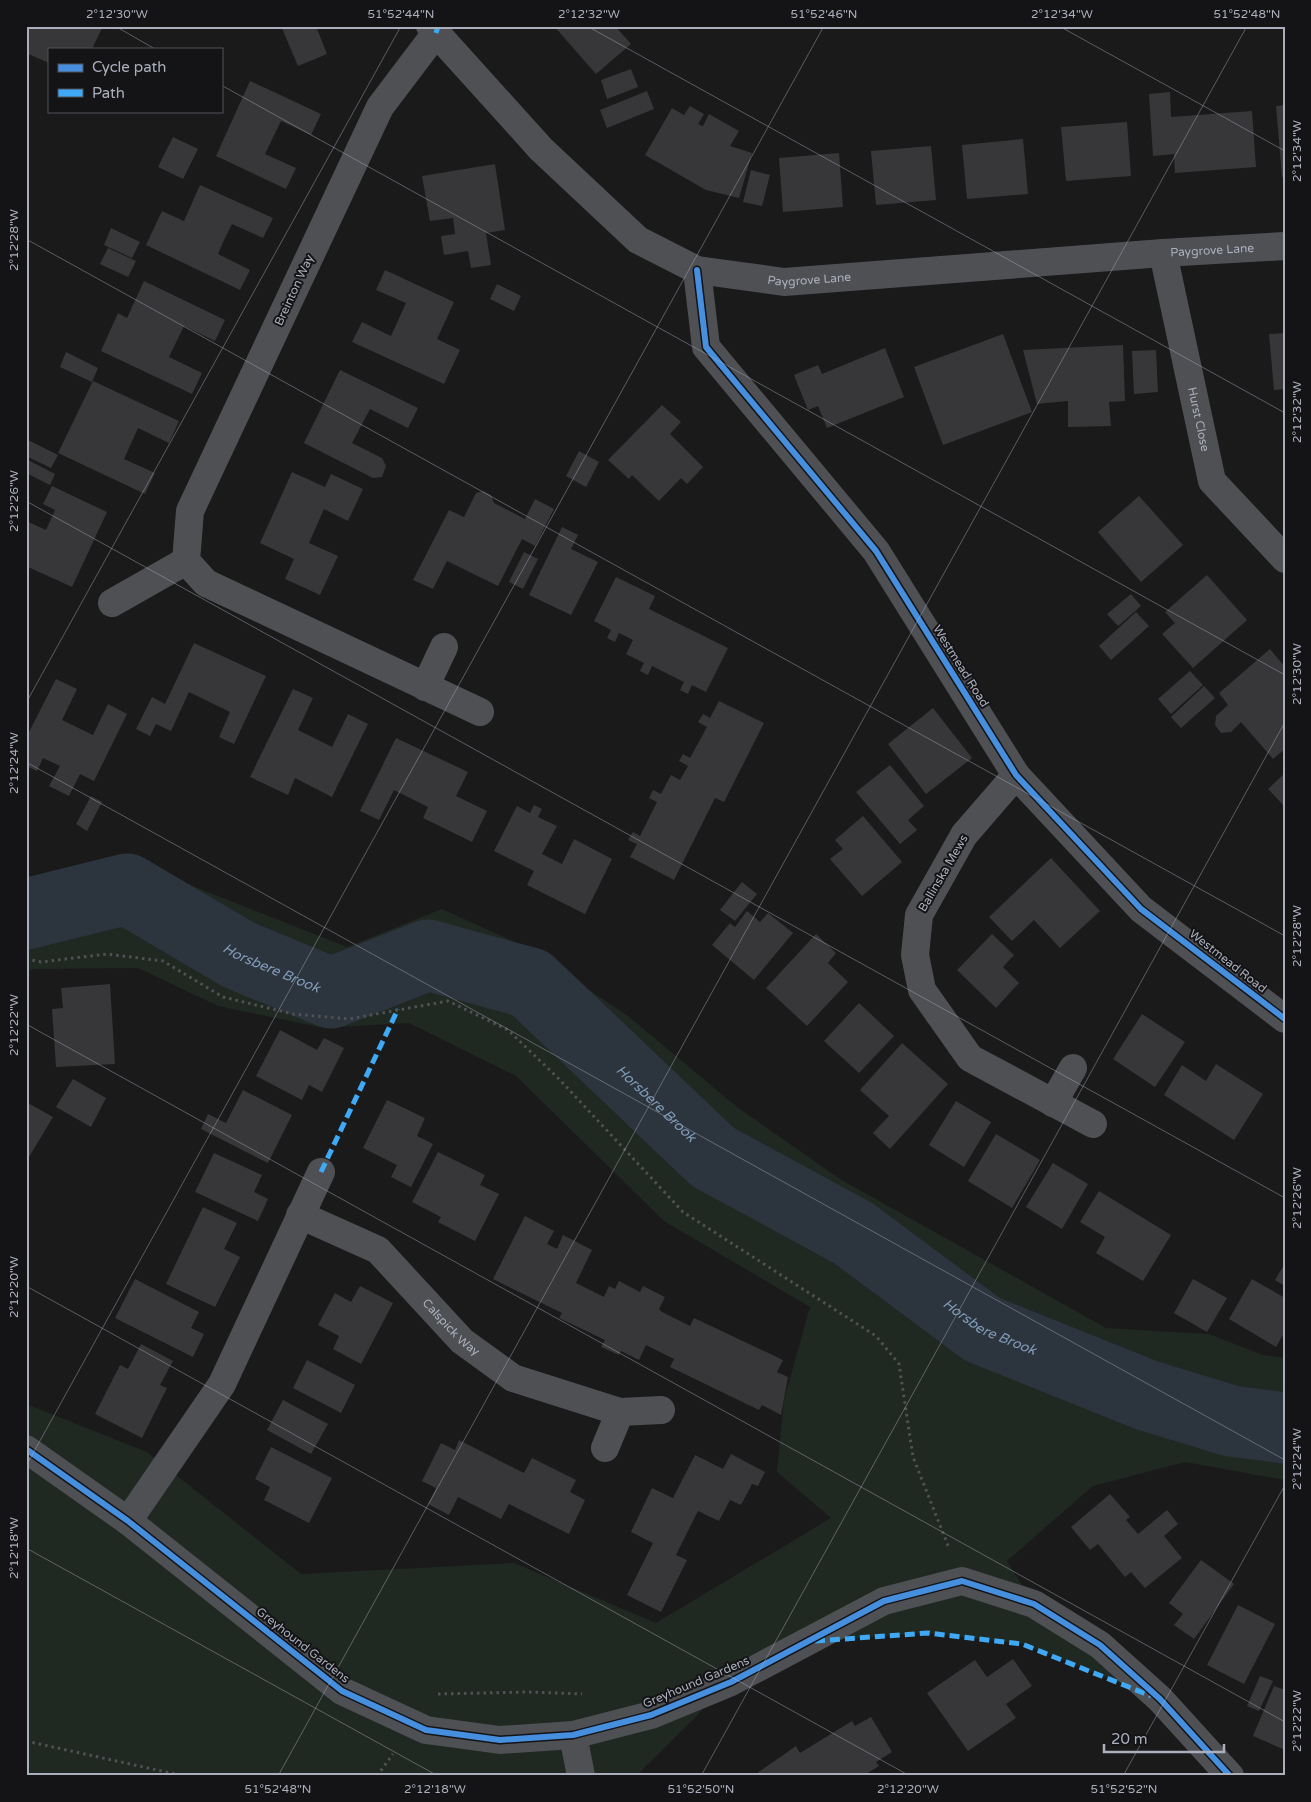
<svg xmlns="http://www.w3.org/2000/svg" width="1311" height="1802" font-family="'Varela Round',sans-serif">
<style>
.green{fill:#202822}
.lines{fill:none;stroke-linecap:round;stroke-linejoin:round}
.river{stroke:#2c343e;stroke-width:71}
.building{fill:#373739}
.path{stroke:#505155;stroke-width:3;stroke-dasharray:2.5 4;stroke-linecap:butt}
.street{stroke:#4e5054;stroke-width:28}
.quiet{stroke:#3fa9f5;stroke-width:5;stroke-dasharray:10 5;stroke-linecap:butt}
.cycleway-casing{stroke:#141417;stroke-width:9}
.cycleway{stroke:#468fdf;stroke-width:6}
.ticks{fill:none;stroke:#abafbc;stroke-width:1;stroke-opacity:0.45}
.labels{text-anchor:middle;dominant-baseline:central;stroke-width:4;stroke-linejoin:round;paint-order:stroke}
.street-label{font-size:12px;fill:#abafbc;stroke:#141417}
.water-label{font-size:14px;font-style:italic;fill:#819bb8;stroke:#141417}
.neatline{fill:none;stroke:#abafbc;stroke-width:2}
.ticks-label{font-size:12px;text-anchor:middle;fill:#abafbc}
</style>
<rect width="100%" height="100%" fill="#1a1a1b"/>
<polygon class="green" points="119,857 347,947 442,909 524,946 628,1016 737,1107 840,1179 1106,1328 1209,1334 1263,1355 1285,1358 1285,1480 1185,1462 1093,1486 1007,1561 1034,1604 1160,1699 1022,1644 928,1633 808,1642 731,1682 636,1776 26,1776 26,1404 147,1452 301,1574 514,1563 656,1623 831,1518 777,1472 784,1400 810,1307 664,1221 516,1076 409,1023 324,1028 218,1006 138,968 34,969 26,972 26,879 30,880"/>
<g class="lines">
<path class="river" id="s1" d="M26,914L127,889L239,955L331,993L428,955L530,983L713,1157L853,1233L982,1329L1146,1395L1231,1421L1285,1428"/>
</g>
<g class="building">
<polygon points="26,26 103,26 92,49 49,49 49,63 26,53"/>
<polygon points="281,26 316,26 327,54 298,66"/>
<polygon points="554,26 615,26 631,44 596,74"/>
<polygon points="631,69 638,87 607,99 601,80"/>
<polygon points="250,81 321,114 311,135 281,121 265,154 296,168 286,189 216,156"/>
<polygon points="647,91 654,109 607,128 600,110"/>
<polygon points="1170,92 1171,117 1252,111 1256,167 1175,173 1174,154 1153,156 1149,94"/>
<polygon points="1285,105 1285,177 1282,177 1276,106"/>
<polygon points="690,106 704,114 698,124 703,126 709,114 739,131 730,146 752,153 739,198 706,190 645,155 672,108 684,115"/>
<polygon points="1127,122 1131,176 1066,181 1061,127"/>
<polygon points="173,137 198,149 183,179 158,167"/>
<polygon points="1023,139 1028,194 967,199 962,145"/>
<polygon points="931,146 936,200 876,205 871,151"/>
<polygon points="839,153 843,207 783,212 779,158"/>
<polygon points="495,164 505,230 486,233 491,265 471,268 468,251 444,255 441,236 455,234 453,218 430,221 422,176"/>
<polygon points="751,170 770,175 762,206 743,202"/>
<polygon points="200,185 273,218 263,238 232,224 224,240 218,254 250,270 240,290 146,245 162,211 184,221"/>
<polygon points="111,228 140,242 132,258 104,245"/>
<polygon points="108,248 136,261 128,277 100,264"/>
<polygon points="385,270 454,302 437,339 460,350 444,384 352,342 362,322 391,336 406,303 376,290"/>
<polygon points="144,281 225,320 215,341 184,326 169,357 202,373 192,394 101,351 118,313 127,318"/>
<polygon points="497,284 521,296 514,311 490,299"/>
<polygon points="1285,333 1285,389 1274,390 1269,334"/>
<polygon points="1003,334 1032,412 943,445 914,367"/>
<polygon points="1123,345 1125,401 1109,402 1111,426 1068,427 1068,401 1037,404 1023,350"/>
<polygon points="885,348 904,397 827,428 818,406 808,410 794,375 818,365 822,374"/>
<polygon points="1156,350 1158,392 1134,394 1132,351"/>
<polygon points="66,352 98,368 92,382 60,367"/>
<polygon points="340,370 418,408 408,428 370,409 352,443 382,458 386,466 382,477 373,478 304,443"/>
<polygon points="93,381 179,421 169,443 138,428 124,459 155,473 145,494 58,453"/>
<polygon points="662,405 681,422 670,434 703,467 687,484 681,478 659,501 632,475 629,479 608,460"/>
<polygon points="26,439 58,455 51,468 26,456"/>
<polygon points="579,451 599,462 586,487 566,476"/>
<polygon points="26,459 55,474 50,485 26,473"/>
<polygon points="292,472 325,487 331,474 363,489 348,521 324,509 309,543 338,556 320,595 285,579 294,559 260,543"/>
<polygon points="52,486 107,512 72,587 26,566 26,521 46,530 55,510 43,504"/>
<polygon points="483,491 491,495 494,503 525,519 535,499 554,509 535,546 522,539 498,586 447,561 433,589 413,580 449,510 464,517 476,493"/>
<polygon points="1139,496 1183,545 1141,582 1098,532"/>
<polygon points="562,527 578,535 571,549 598,562 571,615 529,595"/>
<polygon points="524,552 538,559 523,589 509,582"/>
<polygon points="1207,575 1247,620 1193,668 1162,634 1175,623 1165,612"/>
<polygon points="616,577 655,596 649,609 728,648 706,692 692,685 688,694 680,690 684,682 652,666 648,675 640,671 644,663 626,654 633,640 619,633 615,642 607,638 611,630 594,621"/>
<polygon points="1131,594 1141,606 1118,626 1107,614"/>
<polygon points="1136,612 1149,626 1111,660 1099,646"/>
<polygon points="194,643 266,676 234,744 219,737 230,712 189,692 171,731 156,724 150,736 136,729 152,697 165,704"/>
<polygon points="1270,649 1285,667 1285,749 1273,759 1241,722 1231,732 1221,733 1215,725 1216,716 1228,705 1219,693"/>
<polygon points="1190,671 1203,685 1171,714 1158,699"/>
<polygon points="56,679 77,689 62,720 93,735 108,704 127,714 94,781 80,774 69,796 49,786 60,766 43,758 37,771 26,766 26,738"/>
<polygon points="1204,686 1215,698 1181,728 1171,717"/>
<polygon points="293,689 313,698 298,730 332,747 348,714 368,724 332,797 295,778 288,795 250,777"/>
<polygon points="719,701 764,723 724,802 715,798 674,880 630,857 637,844 628,840 633,832 640,836 657,802 649,798 653,790 661,794 671,775 680,780 688,766 679,761 683,754 690,758 707,727 698,722 703,714 710,718"/>
<polygon points="933,708 972,758 926,794 888,744"/>
<polygon points="396,738 468,772 456,796 487,811 472,842 423,818 428,807 394,790 379,820 360,811"/>
<polygon points="890,765 924,806 908,820 917,830 900,844 856,792"/>
<polygon points="1285,773 1285,807 1268,789"/>
<polygon points="91,796 102,802 87,831 76,824"/>
<polygon points="534,805 542,809 538,817 557,826 542,854 562,864 574,839 612,859 585,914 527,885 534,871 494,851 517,806 530,813"/>
<polygon points="863,816 902,862 862,896 830,859 843,849 835,840"/>
<polygon points="1051,858 1100,911 1060,948 1034,920 1012,941 989,917"/>
<polygon points="742,882 757,894 735,921 720,910"/>
<polygon points="747,911 760,922 768,913 793,933 754,980 712,945 730,923 735,927"/>
<polygon points="816,934 836,953 828,963 848,982 807,1026 766,988"/>
<polygon points="992,934 1014,955 1003,967 1019,983 996,1008 957,970"/>
<polygon points="110,984 115,1064 56,1067 52,1009 63,1008 61,988"/>
<polygon points="859,1003 894,1036 859,1073 824,1041"/>
<polygon points="1142,1014 1185,1042 1155,1087 1113,1059"/>
<polygon points="280,1030 317,1050 324,1038 344,1048 322,1092 309,1085 302,1100 256,1076"/>
<polygon points="902,1043 948,1084 890,1149 873,1133 889,1116 860,1090"/>
<polygon points="1216,1064 1263,1094 1234,1140 1164,1095 1182,1065 1206,1081"/>
<polygon points="73,1079 106,1098 91,1127 56,1107"/>
<polygon points="243,1090 292,1115 268,1163 201,1129 208,1114 226,1123"/>
<polygon points="387,1100 425,1118 417,1136 433,1144 411,1187 391,1177 397,1165 363,1148"/>
<polygon points="956,1101 991,1122 964,1167 929,1145"/>
<polygon points="26,1102 53,1117 26,1162"/>
<polygon points="996,1134 1040,1160 1012,1208 968,1181"/>
<polygon points="438,1152 485,1175 480,1185 499,1194 475,1241 438,1222 441,1217 412,1202"/>
<polygon points="214,1153 262,1175 254,1192 268,1199 258,1221 195,1192"/>
<polygon points="1053,1163 1088,1184 1062,1229 1026,1207"/>
<polygon points="1099,1191 1171,1235 1143,1281 1096,1253 1105,1237 1080,1222"/>
<polygon points="203,1207 237,1223 224,1249 240,1257 215,1307 166,1284"/>
<polygon points="525,1216 554,1231 547,1244 557,1249 563,1235 592,1250 576,1283 604,1297 609,1286 615,1289 619,1281 640,1292 643,1286 665,1297 659,1309 662,1312 690,1326 694,1318 783,1360 777,1372 788,1377 781,1415 762,1405 759,1410 670,1367 674,1359 646,1345 639,1360 621,1351 619,1355 601,1347 605,1340 559,1318 562,1313 493,1279"/>
<polygon points="1285,1263 1285,1286 1275,1280"/>
<polygon points="135,1279 199,1312 191,1328 204,1334 193,1357 115,1318"/>
<polygon points="1193,1279 1227,1298 1207,1332 1174,1313"/>
<polygon points="1252,1279 1285,1298 1285,1336 1283,1335 1276,1347 1229,1319"/>
<polygon points="360,1286 393,1303 361,1364 333,1349 339,1336 318,1325 335,1293 351,1302"/>
<polygon points="141,1344 173,1361 160,1385 167,1388 142,1438 95,1414 120,1365 128,1369"/>
<polygon points="307,1360 355,1385 341,1413 293,1388"/>
<polygon points="283,1400 328,1424 311,1454 267,1430"/>
<polygon points="459,1440 524,1473 532,1458 576,1480 570,1492 585,1500 569,1534 509,1504 501,1519 458,1497 449,1515 428,1504 436,1488 422,1481 441,1443 455,1450"/>
<polygon points="271,1447 332,1478 309,1523 264,1500 270,1487 255,1479"/>
<polygon points="731,1454 765,1472 758,1486 752,1484 741,1505 730,1500 719,1521 698,1511 676,1555 687,1560 661,1612 627,1595 653,1543 631,1532 652,1488 673,1498 695,1455 723,1469"/>
<polygon points="1110,1494 1130,1517 1126,1520 1138,1534 1167,1510 1178,1524 1164,1536 1182,1558 1145,1588 1131,1572 1125,1577 1098,1544 1090,1550 1071,1527"/>
<polygon points="1201,1560 1234,1584 1194,1639 1174,1625 1183,1614 1169,1603"/>
<polygon points="1238,1605 1275,1624 1244,1684 1207,1665"/>
<polygon points="1013,1659 1032,1686 1006,1704 1016,1718 968,1751 927,1693 975,1660 987,1677"/>
<polygon points="1260,1676 1273,1681 1259,1711 1247,1706"/>
<polygon points="1274,1686 1285,1690 1285,1750 1253,1736"/>
<polygon points="871,1717 892,1752 876,1762 879,1766 863,1776 753,1776 796,1746 800,1753 852,1721 855,1726"/>
</g>
<g class="lines">
<g class="path">
<polyline points="26,959 41,962 107,954 163,961 223,997 293,1014 349,1019 448,1001 508,1030 559,1079 683,1212 876,1336 899,1364 913,1457 949,1548"/>
<polyline points="438,1694 528,1692 582,1694"/>
<polyline points="26,1741 184,1776"/>
<polyline points="377,1776 393,1754"/>
</g>
<g class="street">
<path id="s2" d="M430,26L541,149L638,240L697,270L784,282L1163,253L1285,246"/>
<polyline points="436,33 380,107 190,511 186,561 206,583 480,712"/>
<path id="s3" d="M1163,253L1212,481L1285,559"/>
<polyline points="697,270 706,347 876,551 1016,775 1141,909 1285,1019"/>
<polyline points="112,603 186,561"/>
<polyline points="425,687 444,647"/>
<polyline points="1016,775 964,835 919,915 915,955 922,990 970,1058 1093,1124"/>
<polyline points="1053,1103 1073,1068"/>
<path id="s4" d="M300,1215L378,1250L462,1341L513,1378L620,1412L661,1410"/>
<polyline points="605,1448 620,1412"/>
<polyline points="26,1449 128,1521 342,1691 426,1730 500,1740 573,1735 651,1715 731,1682 884,1601 962,1581 1034,1604 1100,1645 1160,1699 1230,1776"/>
<polyline points="128,1521 222,1384 321,1172"/>
<polyline points="573,1735 581,1776"/>
</g>
<g class="quiet">
<polyline points="436,33 438,26"/>
<polyline points="321,1172 398,1009"/>
<polyline points="815,1641 928,1633 1022,1644 1151,1696"/>
</g>
<g class="cycleway-casing">
<g id="cycleway">
<polyline points="697,270 706,347 876,551 1016,775 1141,909 1285,1019"/>
<polyline points="26,1449 128,1521 342,1691 426,1730 500,1740 573,1735 651,1715 731,1682 884,1601 962,1581 1034,1604 1100,1645 1160,1699 1230,1776"/>
</g>
</g>
<use href="#cycleway" class="cycleway"/>
</g>
<path class="ticks" d="M115,26L155,49M587,26L1285,413M1059,26L1285,151M221,85L1285,675M26,239L1285,936M26,501L1285,1198M26,703L401,26M26,762L1285,1460M26,1024L1285,1722M26,1286L910,1776M26,1466L824,26M26,1548L438,1776M278,1776L1247,26M701,1776L1285,722M1123,1776L1285,1485"/>
<g class="labels">
<g class="street-label">
<text stroke="none"><textPath href="#s2" startOffset="882">Paygrove Lane</textPath></text>
<text stroke="none"><textPath href="#s2" startOffset="478">Paygrove Lane</textPath></text>
<text transform="translate(294 290) rotate(-65)">Breinton Way</text>
<text stroke="none"><textPath href="#s3" startOffset="170">Hurst Close</textPath></text>
<text transform="translate(961 666) rotate(58)">Westmead Road</text>
<text transform="translate(943 873) rotate(-60)">Ballinska Mews</text>
<text transform="translate(1228 961) rotate(38)">Westmead Road</text>
<text stroke="none"><textPath href="#s4" startOffset="192">Calspick Way</textPath></text>
<text transform="translate(303 1645) rotate(38)">Greyhound Gardens</text>
<text transform="translate(696 1682) rotate(-23)">Greyhound Gardens</text>
</g>
<g class="water-label">
<text stroke="none"><textPath href="#s1" startOffset="269">Horsbere Brook</textPath></text>
<text stroke="none"><textPath href="#s1" startOffset="718">Horsbere Brook</textPath></text>
<text stroke="none"><textPath href="#s1" startOffset="1122">Horsbere Brook</textPath></text>
</g>
</g>
<rect width="1311" height="1802" fill="none" stroke="#141417" stroke-width="55"/>
<rect x="48" y="48" width="175" height="65" fill="#141417" stroke="#505259"/>
<rect x="58" y="64" width="25" height="8" fill="#468fdf" stroke="#505259"/>
<text x="92" y="72" font-size="15" fill="#abafbc">Cycle path</text>
<rect x="58" y="89" width="25" height="8" fill="#3fa9f5" stroke="#505259"/>
<text x="92" y="98" font-size="15" fill="#abafbc">Path</text>
<path d="M1104 1744v8h120v-8" fill="none" stroke="#abafbc" stroke-width="2.5"/>
<text x="1111" y="1744" font-size="15" fill="#abafbc" stroke="#141417" stroke-width="4" paint-order="stroke">20 m</text>
<rect x="28" y="28" width="1256" height="1746" class="neatline"/>
<g class="ticks-label">
<text x="117" y="18">2°12'30"W</text>
<text x="401" y="18">51°52'44"N</text>
<text x="589" y="18">2°12'32"W</text>
<text x="824" y="18">51°52'46"N</text>
<text x="1062" y="18">2°12'34"W</text>
<text x="1247" y="18">51°52'48"N</text>
<text transform="translate(1297 151) rotate(-90)" y="4">2°12'34"W</text>
<text transform="translate(14 240) rotate(-90)" y="4">2°12'28"W</text>
<text transform="translate(1297 412) rotate(-90)" y="4">2°12'32"W</text>
<text transform="translate(14 501) rotate(-90)" y="4">2°12'26"W</text>
<text transform="translate(1297 674) rotate(-90)" y="4">2°12'30"W</text>
<text transform="translate(14 763) rotate(-90)" y="4">2°12'24"W</text>
<text transform="translate(1297 936) rotate(-90)" y="4">2°12'28"W</text>
<text transform="translate(14 1025) rotate(-90)" y="4">2°12'22"W</text>
<text transform="translate(1297 1198) rotate(-90)" y="4">2°12'26"W</text>
<text transform="translate(14 1287) rotate(-90)" y="4">2°12'20"W</text>
<text transform="translate(1297 1459) rotate(-90)" y="4">2°12'24"W</text>
<text transform="translate(14 1548) rotate(-90)" y="4">2°12'18"W</text>
<text transform="translate(1297 1721) rotate(-90)" y="4">2°12'22"W</text>
<text x="278" y="1793">51°52'48"N</text>
<text x="435" y="1793">2°12'18"W</text>
<text x="701" y="1793">51°52'50"N</text>
<text x="908" y="1793">2°12'20"W</text>
<text x="1124" y="1793">51°52'52"N</text>
</g>
</svg>
